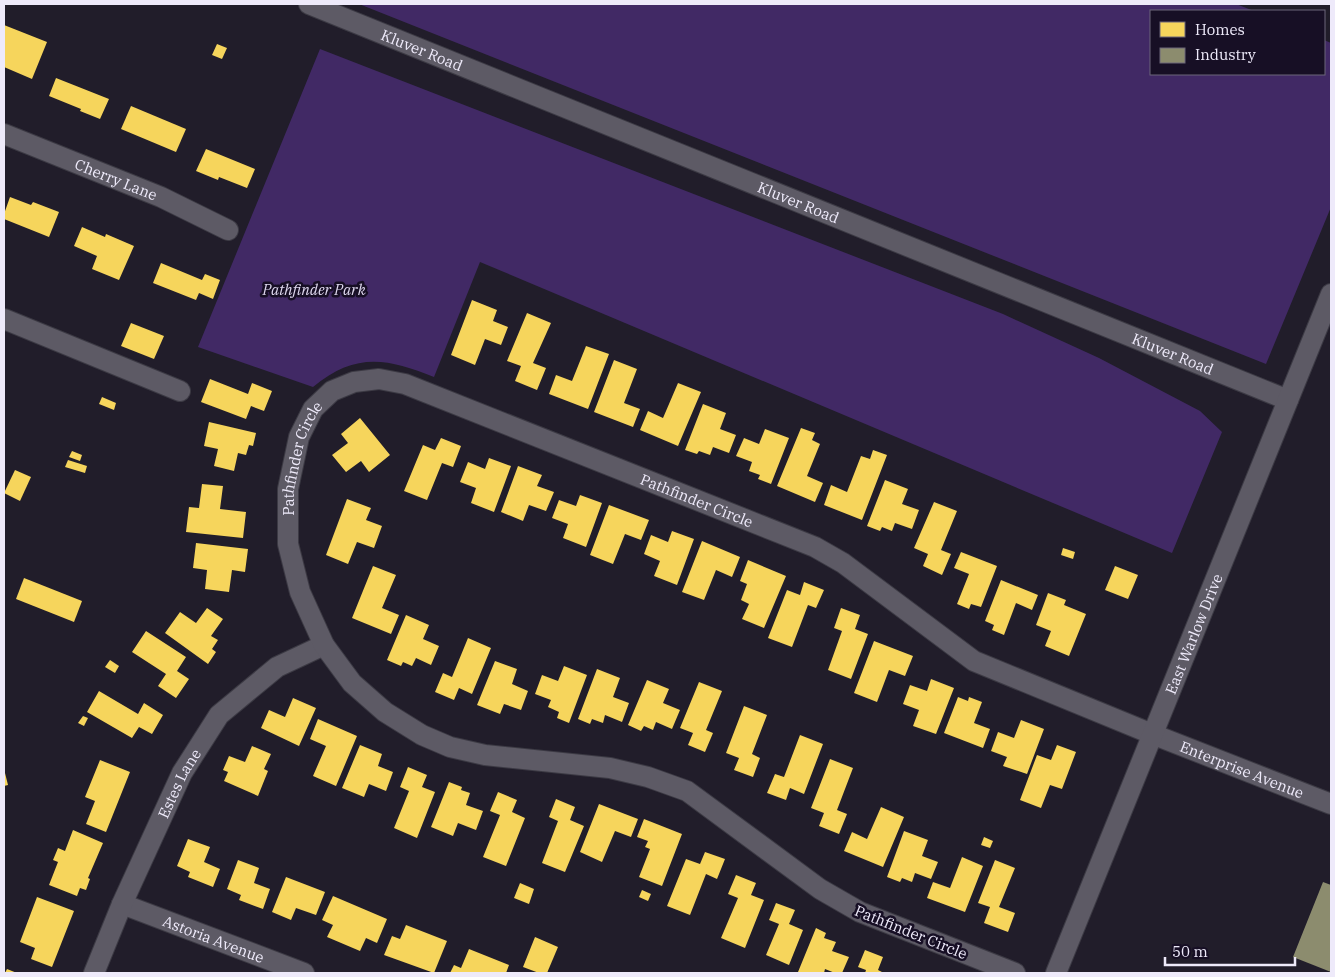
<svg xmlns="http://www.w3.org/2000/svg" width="1335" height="977" font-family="'IBM Plex Serif',serif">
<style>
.green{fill:#412965}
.homes{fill:#f6d55c}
.industry{fill:#8c8c6e}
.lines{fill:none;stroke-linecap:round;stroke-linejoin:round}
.minor-casing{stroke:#3c3a44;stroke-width:22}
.minor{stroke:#5d5a65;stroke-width:20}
.labels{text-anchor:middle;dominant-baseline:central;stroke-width:5;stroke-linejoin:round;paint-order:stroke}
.street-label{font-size:15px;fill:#eeeafa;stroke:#170f25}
.park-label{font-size:15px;font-style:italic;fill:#dfd8ef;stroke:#170f25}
</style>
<rect width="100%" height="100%" fill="#211d2a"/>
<g class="green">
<polygon points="359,4 1236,4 1254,11 1151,11 1151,74 1324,74 1324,40 1331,43 1331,207 1266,364"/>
<path d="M320,49L1003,314L1099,358L1200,411L1222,432L1172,553L480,262L434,377C387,358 355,352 313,387L198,347Z"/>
</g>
<g class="homes">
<polygon points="4,25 47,42 32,79 4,67"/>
<polygon points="217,44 227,48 222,59 212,55"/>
<polygon points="56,78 109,99 100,119 80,111 81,109 49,96"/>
<polygon points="131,106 186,129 176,152 121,129"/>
<polygon points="206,149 255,169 247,188 219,177 218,180 196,171"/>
<polygon points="10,197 31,205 33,202 59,212 49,237 4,219 4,214"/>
<polygon points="82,227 105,237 106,234 134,246 119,280 92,269 97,256 74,246"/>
<polygon points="161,263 202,280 205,274 220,280 213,299 199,293 196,300 153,283"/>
<polygon points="472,300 497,310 493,321 508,327 501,345 485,339 475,365 451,355"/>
<polygon points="527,313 551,323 533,363 546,368 537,390 515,381 521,366 507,361"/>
<polygon points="131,323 164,336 154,359 121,346"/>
<polygon points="586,346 609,354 588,409 549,394 556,375 572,381"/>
<polygon points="614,360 637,369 624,403 640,409 633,427 594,412"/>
<polygon points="210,379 248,394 252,383 272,391 264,411 251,406 246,419 201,402"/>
<polygon points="678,383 701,392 678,446 640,430 648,411 663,418"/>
<polygon points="102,397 116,403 114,410 99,404"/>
<polygon points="703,404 726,413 720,429 736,435 729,453 713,447 710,455 699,451 697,454 685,450"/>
<polygon points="360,418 390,455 369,472 361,461 346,472 332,455 348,443 341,434"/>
<polygon points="209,422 256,433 253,446 249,445 246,455 238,453 234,471 214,466 218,449 204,446"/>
<polygon points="801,428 815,433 812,440 820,444 807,476 823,483 815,502 777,486"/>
<polygon points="765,429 789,438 771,484 758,479 760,475 749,471 752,462 736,456 744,438 759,444"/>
<polygon points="441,438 461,446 453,467 442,463 427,500 404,491 423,445 435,450"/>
<polygon points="873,450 887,455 862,520 824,505 831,485 847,492 861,456 870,459"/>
<polygon points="72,451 82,455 80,461 69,457"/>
<polygon points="489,458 511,466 494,512 471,503 476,488 460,482 468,462 485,469"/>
<polygon points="68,460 87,466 85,473 65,467"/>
<polygon points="518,466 542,475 537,486 554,492 546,511 529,505 523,521 501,512"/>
<polygon points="15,470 31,477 20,501 4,493"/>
<polygon points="885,480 908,489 902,504 919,510 912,529 895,523 892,531 882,527 880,531 867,526"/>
<polygon points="202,484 223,486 220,509 246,512 243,538 186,532 189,507 199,508"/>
<polygon points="580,495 602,503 586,547 563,538 568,524 552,518 559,500 576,506"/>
<polygon points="347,499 371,508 366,520 382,526 374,548 357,542 348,564 326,555"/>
<polygon points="934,502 957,511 941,550 951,554 942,575 923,566 928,554 914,548"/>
<polygon points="609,505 649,520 641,540 625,534 613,564 590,555"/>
<polygon points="672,531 694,539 677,585 654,576 660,561 644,554 651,535 668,542"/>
<polygon points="702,541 740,557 732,577 716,570 704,600 682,592"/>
<polygon points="196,543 248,549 245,572 232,570 229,592 205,589 207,570 193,568"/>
<polygon points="1063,548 1075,552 1073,559 1061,555"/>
<polygon points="961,552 997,566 981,607 971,604 969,609 957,604 969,574 954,568"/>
<polygon points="748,560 786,576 764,628 742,619 749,604 741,600 747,584 740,581"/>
<polygon points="373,566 396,575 382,608 399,615 391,634 352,618"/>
<polygon points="1115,566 1138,575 1128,599 1105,590"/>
<polygon points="24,578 82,601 74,622 16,599"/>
<polygon points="1001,580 1038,595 1032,610 1016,603 1004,635 992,630 994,625 985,621"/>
<polygon points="804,582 824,590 816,608 808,605 792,647 768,638 787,590 800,595"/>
<polygon points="1048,593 1066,600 1064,605 1086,614 1069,656 1045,646 1051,631 1036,625"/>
<polygon points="207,608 223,619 211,636 218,640 212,649 216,652 208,664 165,633 180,612 196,623"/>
<polygon points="841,608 860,615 855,629 868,634 851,679 828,670 842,631 834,628"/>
<polygon points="406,615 429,625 423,639 439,646 431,665 416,658 412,666 403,662 401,666 387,660"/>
<polygon points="146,631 186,657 177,671 189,679 176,698 158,686 166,674 132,652"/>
<polygon points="468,638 491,648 472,694 459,688 454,700 435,692 443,673 452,677"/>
<polygon points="874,641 913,656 905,676 889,670 877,702 854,693"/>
<polygon points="110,660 119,666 115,673 105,667"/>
<polygon points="495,661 517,669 512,684 528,691 521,710 504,704 500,714 477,705"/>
<polygon points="564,666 587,675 569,723 557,718 559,712 548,707 551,700 535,694 542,675 558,681"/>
<polygon points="597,669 620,678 613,697 629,703 622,722 605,715 603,723 592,719 590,724 578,719"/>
<polygon points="931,679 954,688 936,734 913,726 919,710 903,704 910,685 927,691"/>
<polygon points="647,680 669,689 663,703 680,710 672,729 656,722 653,730 644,726 641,731 628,725"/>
<polygon points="699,682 722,691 706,730 713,733 705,752 688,745 693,733 680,728"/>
<polygon points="99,691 138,714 144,703 163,715 152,734 139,727 132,738 87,712"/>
<polygon points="958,697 968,701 969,697 982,702 974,723 990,729 983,748 944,733"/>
<polygon points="293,698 316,708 299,746 261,728 269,710 285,717"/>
<polygon points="744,706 767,715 752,754 760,758 753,777 734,770 739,758 726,753"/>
<polygon points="83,716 88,718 84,726 78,723"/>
<polygon points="318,719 357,736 336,786 313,776 326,746 310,739"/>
<polygon points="1021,720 1044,729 1027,774 1003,766 1007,757 991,751 998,732 1014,738"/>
<polygon points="800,735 823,744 804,794 790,788 786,800 767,793 775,774 784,777"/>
<polygon points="360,745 382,754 378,766 393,772 386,791 369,784 364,797 342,788"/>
<polygon points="1057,745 1076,752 1062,789 1050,785 1041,808 1020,800 1037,755 1051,760"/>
<polygon points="252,746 271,754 264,769 268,771 258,796 224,781 228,772 223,770 229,756 245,762"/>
<polygon points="830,759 853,768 837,810 847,814 839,834 819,826 824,813 811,808"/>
<polygon points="100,760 130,772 106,832 86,824 95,801 85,797"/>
<polygon points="408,767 427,775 422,787 435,792 417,838 394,828 409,791 400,787"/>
<polygon points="4,769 8,785 4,786"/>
<polygon points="449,782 462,787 461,790 470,793 466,805 483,811 476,830 458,823 453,836 431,827"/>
<polygon points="498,792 517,800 512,812 525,818 506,866 483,857 500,815 490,811"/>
<polygon points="556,799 575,807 570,820 584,826 565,872 542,863 558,821 549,817"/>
<polygon points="599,804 638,819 631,837 615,831 602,862 580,852"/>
<polygon points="881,807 904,817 883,867 844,851 852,832 867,839"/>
<polygon points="644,819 682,834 662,886 639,877 650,849 645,847 648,841 637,837"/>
<polygon points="73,830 103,843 88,878 90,879 86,890 80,888 77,896 49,885 58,862 53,860 58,848 65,851"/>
<polygon points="904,831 928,840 922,856 938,862 931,879 915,873 912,882 902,878 900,882 887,877"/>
<polygon points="984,837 993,841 990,848 981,845"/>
<polygon points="188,839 210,847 204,862 220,869 213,887 188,877 190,872 177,866"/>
<polygon points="705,852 725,859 717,879 706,874 690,915 667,906 686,859 700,864"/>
<polygon points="962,857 983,866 965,912 927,898 933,882 950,888"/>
<polygon points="238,860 259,868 254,883 270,889 263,909 239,900 241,895 227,889"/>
<polygon points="995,860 1015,868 999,907 1015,913 1008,932 984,923 990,907 978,903"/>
<polygon points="736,875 756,883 751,895 764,900 745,948 721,938 738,898 728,894"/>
<polygon points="286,877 325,892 316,915 296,908 291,920 272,912"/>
<polygon points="520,883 534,889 529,904 514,898"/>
<polygon points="642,890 651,894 648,901 639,897"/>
<polygon points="333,896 387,919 377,943 366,938 360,951 327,937 333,925 322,920"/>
<polygon points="37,897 74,911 52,967 31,959 35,948 20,942"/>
<polygon points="776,903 795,910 789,924 803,930 789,965 766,955 779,924 769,920"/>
<polygon points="406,925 447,941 434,973 384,955 392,936 400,939"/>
<polygon points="816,928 826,933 824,938 836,942 832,951 849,957 842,973 835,973 825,969 824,973 798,972"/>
<polygon points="535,937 558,947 547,973 539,973 523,967"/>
<polygon points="469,949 509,965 506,973 450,973 454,965 461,968"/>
<polygon points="865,950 883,957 878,970 884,973 865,973 866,970 858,967"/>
<polygon points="7,969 17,973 5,973"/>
</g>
<polygon class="industry" points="1323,882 1331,885 1331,972 1293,957"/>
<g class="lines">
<g class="minor-casing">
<g id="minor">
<path id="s1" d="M309,4L1288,400"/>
<path id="s2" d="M4,134L161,197L228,230"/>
<polyline points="4,319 180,391"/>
<path id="s3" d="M122,904L304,973"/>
<path id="s4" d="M94,973L122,904L182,773L219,715L277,667L324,645"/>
<path id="s5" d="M1015,973L860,912L820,889L687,791L648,777L610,768L485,755L450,747L422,735L385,712L352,683L324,645L300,592L288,544V489L299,437L313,409L332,391L354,382L379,379L405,384L815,547L843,563L974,661L1152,734L1331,804"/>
<path id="s6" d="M1056,973L1331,294"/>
</g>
</g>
<use href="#minor" class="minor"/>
</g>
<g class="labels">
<g class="street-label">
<text stroke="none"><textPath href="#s1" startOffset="122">Kluver Road</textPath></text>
<text stroke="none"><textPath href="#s2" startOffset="121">Cherry Lane</textPath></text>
<text stroke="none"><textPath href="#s1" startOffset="528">Kluver Road</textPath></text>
<text stroke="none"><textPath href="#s1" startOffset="932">Kluver Road</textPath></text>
<text stroke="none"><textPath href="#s5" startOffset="981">Pathfinder Circle</textPath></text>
<text stroke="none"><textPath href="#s5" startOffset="1448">Pathfinder Circle</textPath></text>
<text stroke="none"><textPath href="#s6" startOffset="366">East Warlow Drive</textPath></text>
<text stroke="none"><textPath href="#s5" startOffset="2060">Enterprise Avenue</textPath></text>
<text stroke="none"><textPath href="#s4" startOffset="208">Estes Lane</textPath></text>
<text transform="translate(911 932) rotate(22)">Pathfinder Circle</text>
<text stroke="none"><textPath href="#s3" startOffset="98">Astoria Avenue</textPath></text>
</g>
<g class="park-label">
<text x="314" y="289">Pathfinder Park</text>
</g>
</g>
<rect width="1335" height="977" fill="none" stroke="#eeeafa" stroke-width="10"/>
<rect x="1150" y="10" width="175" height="65" fill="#170f25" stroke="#6d677a"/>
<rect x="1160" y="22" width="25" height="15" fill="#f6d55c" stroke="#6d677a"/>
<text x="1195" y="35" font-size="15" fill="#eeeafa">Homes</text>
<rect x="1160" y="48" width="25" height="15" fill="#8c8c6e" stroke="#6d677a"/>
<text x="1195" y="60" font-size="15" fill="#eeeafa">Industry</text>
<path d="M1165 957v8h130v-8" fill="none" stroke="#eeeafa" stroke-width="2.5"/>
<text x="1172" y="957" font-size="15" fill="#eeeafa" stroke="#170f25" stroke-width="4" paint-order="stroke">50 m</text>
</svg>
